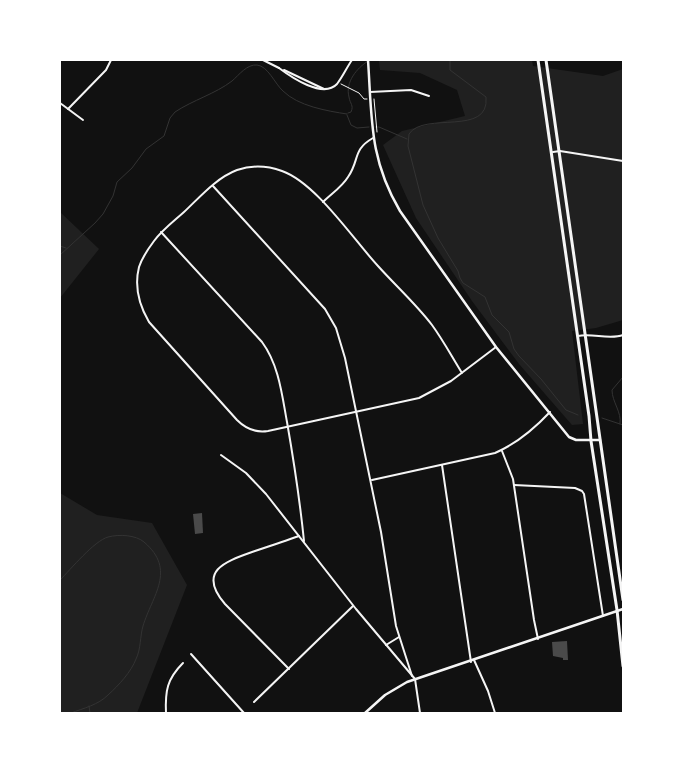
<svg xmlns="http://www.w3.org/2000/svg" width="683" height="773" font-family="Jost,sans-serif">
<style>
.green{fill:#202020}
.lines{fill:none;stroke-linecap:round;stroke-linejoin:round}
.stream{stroke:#333;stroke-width:1}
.building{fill:#4a4a4a}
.path{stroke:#f5f5f5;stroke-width:1}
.minor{stroke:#f5f5f5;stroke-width:2}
.tertiary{stroke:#f5f5f5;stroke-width:2.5}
.primary{stroke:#f5f5f5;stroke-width:3}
</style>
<rect width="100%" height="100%" fill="#111"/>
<g class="green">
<polygon points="379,60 532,60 533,66 603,76 623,69 623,320 596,328 572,331 583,424 572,425 519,364 472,301 416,218 383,145 402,131 465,116 457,90 420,73 380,70"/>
<polygon points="60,212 99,249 60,298"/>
<polygon points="60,493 97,515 152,523 187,585 137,713 60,713"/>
</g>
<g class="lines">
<g class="stream">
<path d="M450,60V70L486,97C490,137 424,111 409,134L408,146L423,205L438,238L458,271L460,278L463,283L485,297L492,315L509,332L514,349L519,356L541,379L566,410L578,415"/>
<path d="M348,113L351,112C354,105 350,104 349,97C345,82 357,68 368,61"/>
<polyline points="347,115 351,125 357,128 369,127"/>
<polyline points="375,127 379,127 407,139"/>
<polyline points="60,246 66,248"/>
<path d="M60,255L95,223L103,214L113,196L117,182L132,168L146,149L164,136L170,118L175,112C193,100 215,94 232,81C239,75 247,64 257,65C268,66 275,84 283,91C298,106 327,111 347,114"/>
<polyline points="602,418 623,425"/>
<path d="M620,424C622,412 612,402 612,390L623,377"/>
<path d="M60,580C71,569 94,541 108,537C119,534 136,535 144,542C177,570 152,596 143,626C140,636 141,649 136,659C131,672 119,685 108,695C98,705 84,708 71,713"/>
<polyline points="89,706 90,713"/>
</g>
</g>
<g class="building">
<polygon points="202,513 203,533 195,534 193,514"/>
<polygon points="567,641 568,660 563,660 563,658 553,656 552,642"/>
</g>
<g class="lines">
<g class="path">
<polyline points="341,84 359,93 364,99 367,99"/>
<polyline points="374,99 377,132"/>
</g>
<g class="minor">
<polyline points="263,60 279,68"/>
<path d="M279,68C291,77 323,99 337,84C343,76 347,67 352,60"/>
<polyline points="284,70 324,89"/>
<polyline points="370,92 411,90 429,96"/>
<polyline points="60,103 83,120"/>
<polyline points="68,109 106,70 111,60"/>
<polyline points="553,152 560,151 623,161"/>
<polyline points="213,186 325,309 336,328 345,358 381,532 396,626 412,676"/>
<path d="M323,202C331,194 342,187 348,177C360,160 352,150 373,138"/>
<path d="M161,232L262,342C279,365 282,395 287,422C294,462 300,502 304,541"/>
<path d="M578,336C592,333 610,340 623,335"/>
<path d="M462,373C452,357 443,340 432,325C416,304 396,286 378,266C353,239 316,183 282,171C268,166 252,165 237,170C216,178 200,197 184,212C174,221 162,230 154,241C148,249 142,258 139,267C134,287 139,305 149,322L237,420C246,429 256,433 268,431L419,398L451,381L496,347"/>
<polyline points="502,451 513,479 534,620 538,639"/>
<polyline points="221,455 246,473 266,494 356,609 415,679 420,713"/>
<polyline points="442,465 471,662"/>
<path d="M372,480L495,453C516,444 534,429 550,412"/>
<polyline points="514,485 575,488 582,491 584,494 603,616"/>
<polyline points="386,645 399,637"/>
<polyline points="191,654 244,713"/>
<polyline points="474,660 488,691 495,713"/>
<path d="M289,669L225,604C196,570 227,561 255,551C270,546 285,541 299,536"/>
<polyline points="254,702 353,606"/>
<path d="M166,713C165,691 167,679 183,663"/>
</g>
<g class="tertiary">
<path d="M368,60C372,118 369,159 400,211L496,347L569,437L576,440H600"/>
<polyline points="365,713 385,695 407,682 623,609"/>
</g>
<g class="primary">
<polyline points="538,60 589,416 591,441 617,610 623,666"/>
<polyline points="546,60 623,600"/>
</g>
</g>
<rect width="683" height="773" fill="none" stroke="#ffffff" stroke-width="122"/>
</svg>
